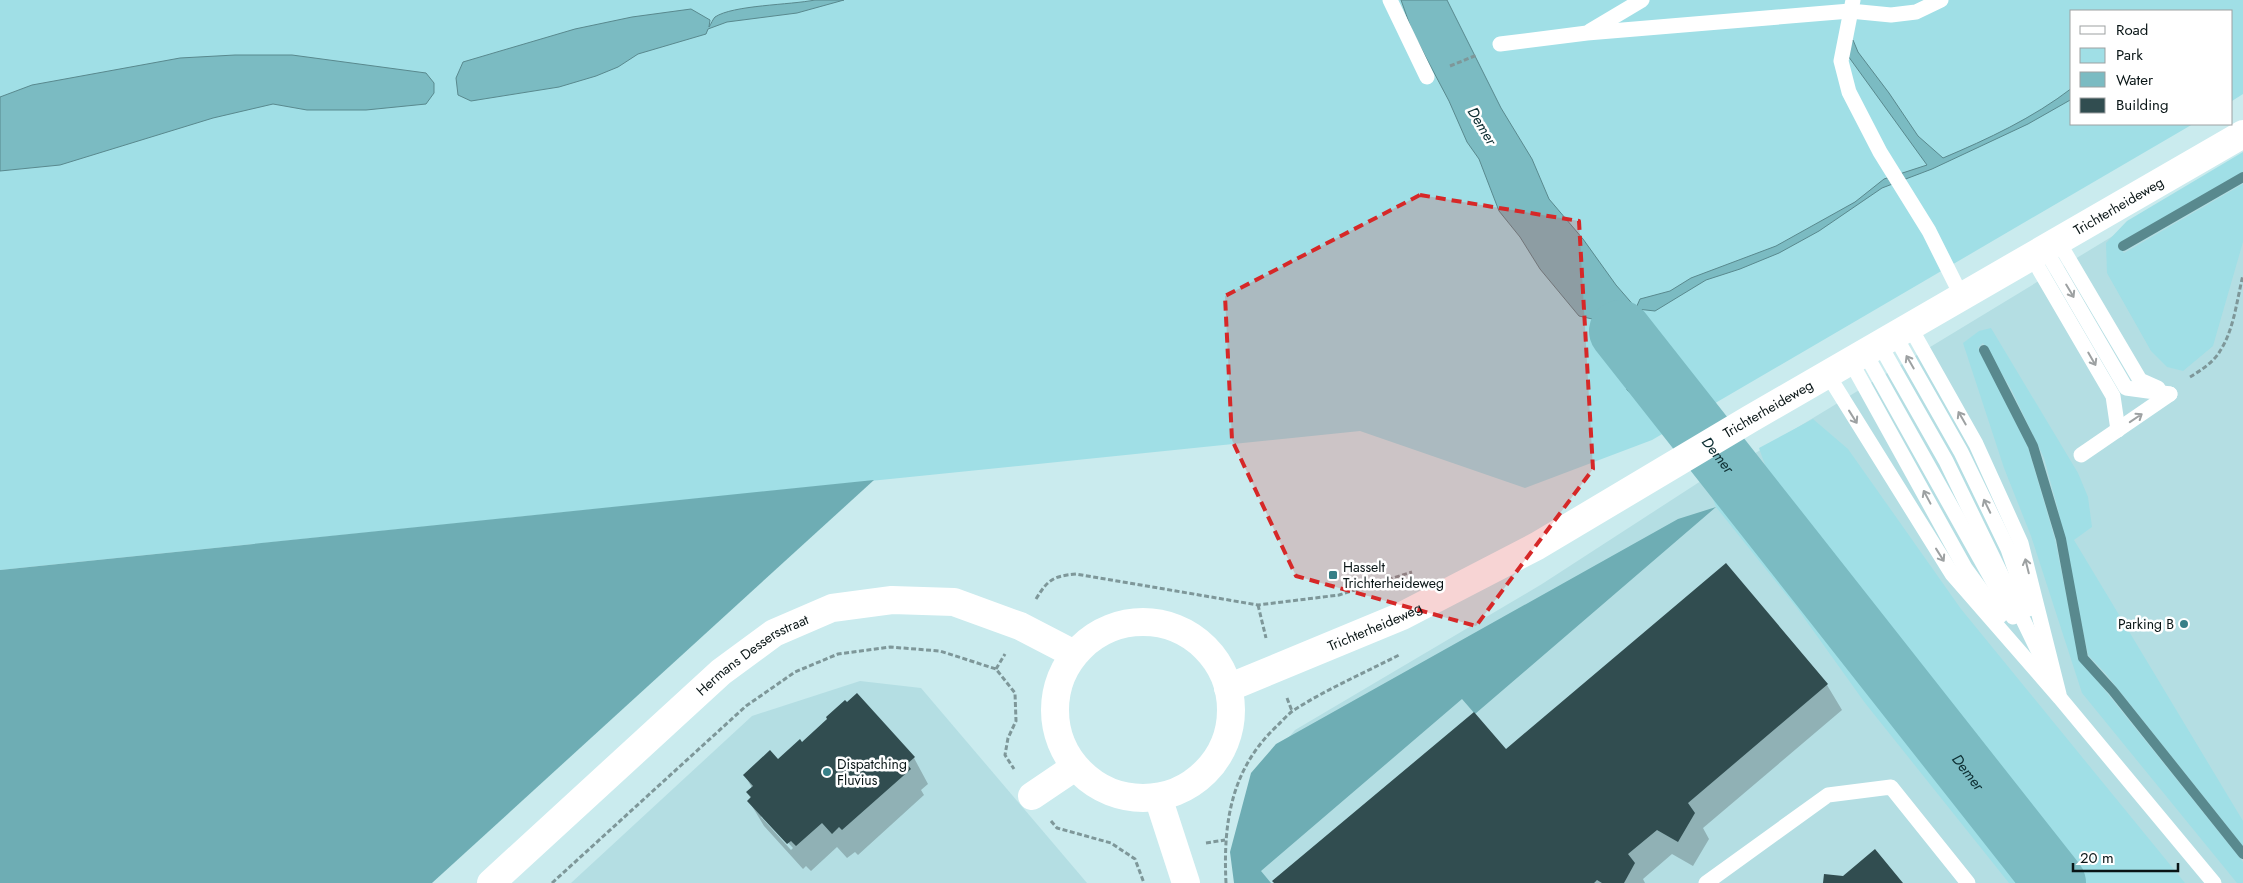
<svg xmlns="http://www.w3.org/2000/svg" width="2243" height="883" font-family="Jost,sans-serif">
<style>
.built{fill:#b4dee3}
.green{fill:#a0dfe6}
.forest{fill:#6eadb4}
.water{fill:#7bbbc2;stroke:#59898e}
.shadow{fill:#0003;fill-rule:evenodd}
.lines{fill:none;stroke-linecap:round;stroke-linejoin:round}
.stream{stroke:#59898e;stroke-width:10}
.river{stroke:#7bbbc2;stroke-width:62}
.building{fill:#314d50}
.path{stroke:#7e9799;stroke-width:3;stroke-dasharray:5 2.5;stroke-linecap:butt}
.service{stroke:#fff;stroke-width:15}
.minor{stroke:#fff;stroke-width:28}
.oneway{stroke:#9da1a2}
.marked{fill:#d62828;fill-opacity:0.2;stroke:#d62828;stroke-width:4;stroke-dasharray:10 6;stroke-linejoin:round}
.poi-dot{fill:#377f87;stroke:#fff;stroke-width:2}
.labels{text-anchor:middle;dominant-baseline:central;stroke-width:5;stroke-linejoin:round;paint-order:stroke}
.street-label{font-size:14px;fill:#091516;stroke:#fff}
.poi-label{font-size:14px;fill:#091516;stroke:#fff;text-anchor:start}
.water-label{font-size:15px;font-style:italic;fill:#0d2e32;stroke:#fff}
</style>
<rect width="100%" height="100%" fill="#caebee"/>
<g class="built">
<polygon points="2243,157 2243,883 2075,883 1739,463"/>
<polygon points="1704,479 2017,883 1239,883 1257,774 1295,730 1542,584"/>
<polygon points="860,681 921,688 1087,883 571,883 752,716"/>
</g>
<g class="green">
<polygon points="0,0 2243,0 2243,94 2232,101 2232,11 2072,11 2072,124 2193,124 1652,440 1525,488 1360,431 0,570"/>
<polygon points="2243,152 2243,172 2118,245 2124,253 2243,184 2243,242 2213,346 2183,371 2167,367 2151,351 2107,273 2106,243 2127,221"/>
<polygon points="1991,328 2078,473 2088,497 2092,527 2074,540 2243,821 2243,846 2106,674 2088,655 2058,510 2044,458 2011,389 1983,343 1978,348 2028,447 2055,539 2079,658 2243,862 2243,883 2237,883 2082,693 2031,536 2004,468 1963,343 1979,331"/>
<polygon points="1813,419 1848,449 1961,609 2185,883 2076,883 2059,862 1777,499 1759,448"/>
<polygon points="1706,480 1751,518 2040,883 2009,883 1865,703 1797,608 1716,507"/>
</g>
<g class="forest">
<polygon points="874,480 432,883 0,883 0,570"/>
<polygon points="1716,507 1475,714 1462,699 1261,871 1271,883 1234,883 1230,852 1251,773 1276,744 1678,519"/>
</g>
<g class="water">
<path d="M815,0H844L797,13L727,22L708,29L706,34L638,54L618,67L596,76L559,87L471,101L458,95L456,78L463,62L575,29L632,17L691,9L710,20L709,27C711,24 713,19 715,17C733,5 790,5 815,0Z"/>
<path d="M1401,0H1447L1501,108L1532,159L1549,199L1583,239L1616,285L1636,308L1640,299L1670,291L1691,278L1776,246L1855,202L1884,179L1927,165L1843,49L1853,40L1858,52L1889,93L1918,136L1943,158C1988,139 2033,118 2072,88V99L2028,124L1932,169L1882,188L1819,231L1779,253L1740,269L1706,280L1655,311L1637,309L1682,364L1700,388L1650,408L1627,390L1626,371L1617,341L1601,321L1579,316L1540,269L1520,237L1499,211L1479,159L1467,142L1449,101L1412,31Z"/>
<polygon points="235,55 292,55 426,73 434,83 434,93 426,104 366,110 307,110 273,104 213,118 60,165 0,171 0,97 32,85 65,79 180,58"/>
</g>
<g class="shadow">
<polygon points="1726,564 1827,685 1842,710 1703,828 1709,839 1693,866 1672,854 1643,879 1645,883 1275,883 1505,751"/>
<path d="M802,744L914,758L928,784L921,790L924,795L858,855L855,852L847,858L837,847L811,871L806,866L803,869L764,826L749,801L751,799L747,792L752,788L745,775L778,761ZM762,815L793,848L791,850L761,817Z"/>
</g>
<g class="lines">
<g class="stream">
<polyline points="2123,246 2243,177"/>
<polyline points="1984,350 2033,446 2061,539 2083,658 2113,691 2243,854"/>
</g>
<path class="river" id="s1" d="M1620,331L2055,883"/>
</g>
<g class="building">
<polygon points="1726,563 1828,684 1688,803 1695,813 1678,842 1657,830 1628,854 1635,863 1624,883 1602,883 1597,880 1594,883 1274,883 1272,881 1474,712 1506,749"/>
<polygon points="857,693 915,757 907,764 911,769 842,830 839,827 832,834 822,823 796,846 791,841 787,844 747,801 751,797 746,792 753,786 743,775 770,750 778,759 800,739 802,742 827,719 826,717 845,700 847,702"/>
<polygon points="1875,849 1903,883 1823,883 1824,874 1843,876"/>
</g>
<g class="lines">
<g class="path">
<polyline points="1450,66 1477,55"/>
<path d="M2190,377C2200,371 2214,362 2220,351C2234,330 2237,299 2243,275"/>
<path d="M1036,599C1048,579 1054,576 1076,574L1258,605L1339,595L1412,572"/>
<polyline points="1258,605 1266,638"/>
<polyline points="996,669 1005,654"/>
<polyline points="1287,698 1292,711"/>
<polyline points="1051,821 1057,828 1111,843 1135,859 1144,883"/>
<polyline points="1206,843 1225,840"/>
<polyline points="552,883 746,706 795,672 838,654 890,647 940,651 996,669 1015,693 1016,721 1008,738 1005,755 1014,769"/>
<path d="M1226,883C1223,823 1231,769 1277,726C1282,721 1288,714 1294,710C1327,689 1364,673 1399,655"/>
</g>
<g class="service">
<polyline points="1390,0 1427,77"/>
<polyline points="1853,0 1841,61 1849,92 1880,152 1929,231 1962,297"/>
<polyline points="1590,31 1642,0"/>
<polyline points="1500,44 1587,33 1850,11 1891,15 1916,12 1941,0"/>
<polyline points="2058,241 2140,380 2158,388"/>
<polyline points="2045,249 2126,388 2170,394"/>
<polyline points="2032,257 2113,396 2118,430"/>
<polyline points="1910,327 1976,444 2021,543 2059,694"/>
<polyline points="1895,336 1961,452 2008,549 2029,609"/>
<polyline points="1880,345 1946,461 2046,667"/>
<polyline points="1865,353 2013,617"/>
<polyline points="1851,362 1965,568 2000,616"/>
<polyline points="1828,375 1952,574 2060,698 2214,883"/>
<polyline points="2081,455 2170,394"/>
<polyline points="1706,883 1828,795 1891,787 1968,883"/>
</g>
<g class="minor">
<circle cx="1143" cy="710" r="88"/>
<path id="s2" d="M1228,688L1402,616L1537,546L1750,419L2243,134"/>
<polyline points="1032,796 1075,767"/>
<polyline points="1158,797 1186,883"/>
<path id="s3" d="M491,883L721,672L774,633L832,608L892,600L954,602L1020,626L1074,654"/>
</g>
</g>
<defs><path id="oneway-shaft" d="M-6 0H5M1.5-3L5.5 0L1.5 3" fill="none" stroke-width="1.6" stroke-linecap="round" stroke-linejoin="round" transform="scale(1.25)"/></defs>
<g class="oneway">
<use href="#oneway-shaft" transform="translate(2070 291) rotate(59)"/>
<use href="#oneway-shaft" transform="translate(2092 359) rotate(60)"/>
<use href="#oneway-shaft" transform="translate(1910 362) rotate(-120)"/>
<use href="#oneway-shaft" transform="translate(1853 417) rotate(58)"/>
<use href="#oneway-shaft" transform="translate(1962 418) rotate(-120)"/>
<use href="#oneway-shaft" transform="translate(2136 418) rotate(-34)"/>
<use href="#oneway-shaft" transform="translate(1927 497) rotate(-118)"/>
<use href="#oneway-shaft" transform="translate(1987 506) rotate(-116)"/>
<use href="#oneway-shaft" transform="translate(1940 555) rotate(58)"/>
<use href="#oneway-shaft" transform="translate(2027 566) rotate(-104)"/>
</g>
<path class="marked" d="M1420,195L1579,221L1593,469L1476,626L1296,576L1232,440L1225,296Z"/>
<g class="poi-dot">
<rect x="1328" y="570" width="10" height="10" rx="2.5"/>
<circle cx="2184" cy="624" r="5"/>
<circle cx="827" cy="772" r="5"/>
</g>
<g class="labels">
<g class="street-label">
<text stroke="none"><textPath href="#s2" startOffset="1014">Trichterheideweg</textPath></text>
<text stroke="none"><textPath href="#s2" startOffset="609">Trichterheideweg</textPath></text>
<text stroke="none"><textPath href="#s2" startOffset="159">Trichterheideweg</textPath></text>
<text stroke="none"><textPath href="#s3" startOffset="348">Hermans Dessersstraat</textPath></text>
</g>
<g class="poi-label">
<text x="1343" y="567">Hasselt<tspan x="1343" dy="16">Trichterheideweg</tspan></text>
<text x="2174" y="624" text-anchor="end">Parking B</text>
<text x="837" y="764">Dispatching<tspan x="837" dy="16">Fluvius</tspan></text>
</g>
<g class="water-label">
<text transform="translate(1482 126) rotate(59)">Demer</text>
<text stroke="none"><textPath href="#s1" startOffset="158">Demer</textPath></text>
<text stroke="none"><textPath href="#s1" startOffset="562">Demer</textPath></text>
</g>
</g>
<rect x="2070" y="10" width="162" height="115" fill="#ffffff" stroke="#9da1a2"/>
<rect x="2080" y="26" width="25" height="8" fill="#ffffff" stroke="#9da1a2"/>
<text x="2116" y="35" font-size="15" fill="#091516">Road</text>
<rect x="2080" y="48" width="25" height="15" fill="#a0dfe6" stroke="#9da1a2"/>
<text x="2116" y="60" font-size="15" fill="#091516">Park</text>
<rect x="2080" y="72" width="25" height="15" fill="#7bbbc2" stroke="#9da1a2"/>
<text x="2116" y="85" font-size="15" fill="#091516">Water</text>
<rect x="2080" y="98" width="25" height="15" fill="#314d50" stroke="#9da1a2"/>
<text x="2116" y="110" font-size="15" fill="#091516">Building</text>
<path d="M2073 863v8h105v-8" fill="none" stroke="#091516" stroke-width="2.5"/>
<text x="2080" y="863" font-size="15" fill="#091516" stroke="#ffffff" stroke-width="4" paint-order="stroke">20 m</text>
</svg>
